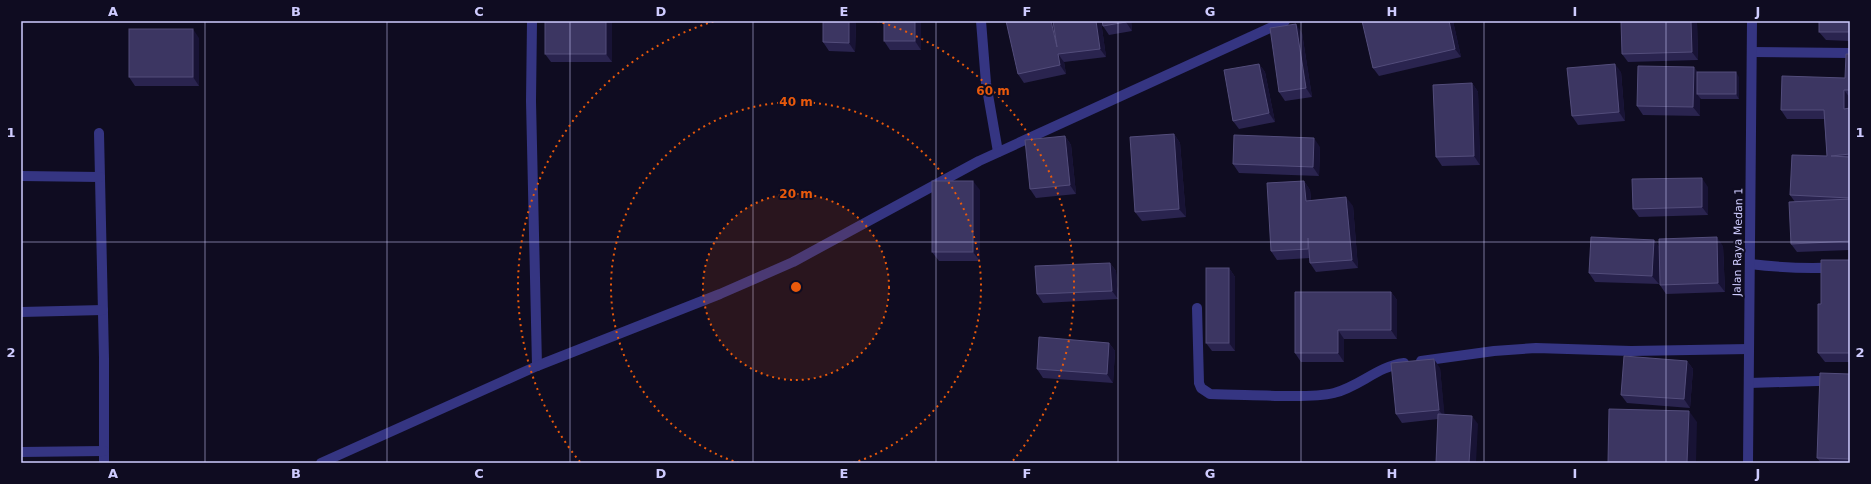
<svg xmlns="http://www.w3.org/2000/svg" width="1871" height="484" font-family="'DejaVu Sans',sans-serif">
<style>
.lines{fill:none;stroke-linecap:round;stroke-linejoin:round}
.minor{stroke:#353582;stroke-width:10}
.wall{fill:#2a244f}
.shaded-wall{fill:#181335}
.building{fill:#3c3662;stroke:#534d7b}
.grid{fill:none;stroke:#cfccff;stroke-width:1;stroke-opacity:0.55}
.ring{fill:none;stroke:#e8590c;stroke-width:2;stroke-dasharray:2 4}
.labels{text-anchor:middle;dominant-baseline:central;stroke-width:4;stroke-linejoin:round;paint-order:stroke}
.street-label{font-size:11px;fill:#cfccff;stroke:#0f0c21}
.centre{fill:#e8590c;stroke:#0f0c21;stroke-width:2}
.ring-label{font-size:12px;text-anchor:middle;font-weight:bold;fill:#e8590c;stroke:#0f0c21;stroke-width:4;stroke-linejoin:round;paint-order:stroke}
.neatline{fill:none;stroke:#cfccff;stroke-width:1.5}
.grid-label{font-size:13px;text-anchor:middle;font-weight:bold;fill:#cfccff}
</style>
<rect width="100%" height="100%" fill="#0f0c21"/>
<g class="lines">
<g class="minor">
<polyline points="532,21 531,101 537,366"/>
<polyline points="981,21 986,83 998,152"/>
<polyline points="1752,52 1850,53"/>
<polyline points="99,133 104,358 104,463"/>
<polyline points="21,176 100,177"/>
<path d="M1750,264C1784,268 1816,270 1850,266"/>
<path d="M1197,308L1199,383L1201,388L1210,394C1233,395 1256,395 1280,396C1297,396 1317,397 1334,393C1359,387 1378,366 1404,363"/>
<polyline points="21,312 103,310"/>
<polyline points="1421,361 1494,351 1536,348 1631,351 1749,349"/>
<polyline points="1749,383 1850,380"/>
<polyline points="21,452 104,451"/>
<polyline points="321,463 537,366 720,294 793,262 979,161 1285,21"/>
<polyline points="1748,463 1752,21"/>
</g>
</g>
<g class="wall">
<polygon points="545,21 611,21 612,22 612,62 551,62 545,54"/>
<polygon points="856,21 855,52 829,51 823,42"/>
<polygon points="921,21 921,50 890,50 884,41"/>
<polygon points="1101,21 1106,57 1064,62 1066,74 1024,83 1018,74"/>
<polygon points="1102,21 1131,21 1132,31 1109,35 1103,26"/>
<polygon points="1453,21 1461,57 1379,76 1373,68"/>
<polygon points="1850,21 1850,41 1826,40 1819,32"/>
<polygon points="1697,22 1698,60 1628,62 1622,54"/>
<polygon points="1302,33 1312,97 1285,101 1279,92"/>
<polygon points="199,38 199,86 135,86 129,77"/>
<polygon points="1850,54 1850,250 1797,252 1791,244 1795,202 1790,195 1827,156 1824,119 1787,119 1781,110 1845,78"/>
<polygon points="1259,64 1265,72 1275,122 1239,129 1233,121"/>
<polygon points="1621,72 1625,121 1578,125 1572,116"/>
<polygon points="1739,77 1739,99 1701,99 1700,98 1700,116 1643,115 1637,106"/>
<polygon points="1472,83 1478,92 1480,165 1442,166 1436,157"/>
<polygon points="1174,134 1180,143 1186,217 1142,221 1135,212"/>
<polygon points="1065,136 1071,145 1076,194 1036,198 1030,189"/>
<polygon points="1320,147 1319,176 1239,173 1233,164"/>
<polygon points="1304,181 1310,190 1311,200 1353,206 1358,268 1316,272 1310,263 1310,258 1277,260 1271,251"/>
<polygon points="1708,187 1708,215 1639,217 1633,209"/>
<polygon points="980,190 980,261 939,261 932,252"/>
<polygon points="1654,240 1659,247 1723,246 1725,292 1666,294 1660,285 1660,260 1659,284 1595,282 1589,273"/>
<polygon points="1850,260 1850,362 1825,362 1818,353 1821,304"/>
<polygon points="1110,263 1116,271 1118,299 1043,303 1037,294"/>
<polygon points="1229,268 1235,277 1235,351 1212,351 1206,343"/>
<polygon points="1391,292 1397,300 1397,339 1344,339 1344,362 1301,362 1295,353"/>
<polygon points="1109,343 1115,351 1113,383 1043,378 1037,369"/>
<polygon points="1687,361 1693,369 1690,408 1627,403 1621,395"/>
<polygon points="1440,368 1444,414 1478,424 1438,419 1402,423 1396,414"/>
<polygon points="1850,374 1850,463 1821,463 1817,458"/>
</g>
<g class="shaded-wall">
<polygon points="606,21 611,21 612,22 612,62 606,54"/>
<polygon points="849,21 856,21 855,52 849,43"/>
<polygon points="915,21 921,21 921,50 915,41"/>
<polygon points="1051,21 1055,21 1057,47"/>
<polygon points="1096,21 1101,21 1106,57 1100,49"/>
<polygon points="1126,21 1131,21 1132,31 1126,22"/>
<polygon points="1449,21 1453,21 1461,57 1455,49"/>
<polygon points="1691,21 1696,21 1697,22 1698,60 1692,52"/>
<polygon points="1296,24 1302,33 1312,97 1306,88"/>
<polygon points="193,29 199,38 199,86 193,77"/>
<polygon points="1058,54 1064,62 1066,74 1060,65"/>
<polygon points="1259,64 1265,72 1275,122 1269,113"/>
<polygon points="1615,64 1621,72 1625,121 1619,112"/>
<polygon points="1694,67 1701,76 1697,94 1700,98 1700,116 1693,107"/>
<polygon points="1736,72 1739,77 1739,99 1736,94"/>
<polygon points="1472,83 1478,92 1480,165 1474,156"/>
<polygon points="1844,90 1850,98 1850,118 1844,109"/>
<polygon points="1174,134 1180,143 1186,217 1179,209"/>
<polygon points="1065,136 1071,145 1076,194 1070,185"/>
<polygon points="1314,138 1320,147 1319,176 1313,167"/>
<polygon points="1702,178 1708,187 1708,215 1702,207"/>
<polygon points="973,181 980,190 980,261 973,252"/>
<polygon points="1304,181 1310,190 1312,210 1306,201"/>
<polygon points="1346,197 1353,206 1358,268 1352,260"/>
<polygon points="1717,237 1723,246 1725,292 1718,283"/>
<polygon points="1654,240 1660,248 1659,284 1652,276"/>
<polygon points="1110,263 1116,271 1118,299 1112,291"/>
<polygon points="1229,268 1235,277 1235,351 1229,343"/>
<polygon points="1391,292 1397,300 1397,339 1391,330"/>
<polygon points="1338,330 1344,339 1344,362 1338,353"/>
<polygon points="1109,343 1115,351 1113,383 1107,374"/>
<polygon points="1434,359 1440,368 1445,419 1439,410"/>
<polygon points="1687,361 1693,369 1690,408 1684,399"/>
<polygon points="1689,411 1697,422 1696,463 1687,463"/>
<polygon points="1472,416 1478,424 1476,463 1469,463"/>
</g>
<g class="building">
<rect x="545" y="21" width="61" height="33"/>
<polygon points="823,21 849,21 849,43 823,42"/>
<rect x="884" y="21" width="31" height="20"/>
<polygon points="1006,21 1051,21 1057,47 1053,21 1096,21 1100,49 1058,54 1060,65 1018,74"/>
<polygon points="1102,21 1126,21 1126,22 1103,26"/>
<polygon points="1362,21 1449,21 1455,49 1373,68"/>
<polygon points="1621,21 1691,21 1692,52 1622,54"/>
<rect x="1819" y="21" width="31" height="11"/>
<polygon points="1296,24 1306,88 1279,92 1270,28"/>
<rect x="129" y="29" width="64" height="48"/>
<polygon points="1846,54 1850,54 1850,90 1844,90 1844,109 1850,108 1850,154 1831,156 1850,157 1850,198 1790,195 1792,155 1827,156 1824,110 1781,110 1782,76 1845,78"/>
<polygon points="1259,64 1269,113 1233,121 1224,70"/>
<polygon points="1615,64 1619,112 1572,116 1567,68"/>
<polygon points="1638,66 1694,67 1693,107 1637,106"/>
<rect x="1697" y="72" width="39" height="22"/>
<polygon points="1472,83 1474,156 1436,157 1433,85"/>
<polygon points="1174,134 1179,209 1135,212 1130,137"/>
<polygon points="1234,135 1314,138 1313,167 1233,164"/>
<polygon points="1065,136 1070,185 1030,189 1025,140"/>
<polygon points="1702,178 1702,207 1633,209 1632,179"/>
<rect x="932" y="181" width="41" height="71"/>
<polygon points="1304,181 1306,201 1346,197 1352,260 1310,263 1308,238 1308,249 1271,251 1267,183"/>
<polygon points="1850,199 1850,241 1791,244 1789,202"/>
<polygon points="1591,237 1654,240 1652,276 1589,273"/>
<polygon points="1717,237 1718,283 1660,285 1659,239"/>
<polygon points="1821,260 1850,260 1850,353 1818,353 1818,304 1821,304"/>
<polygon points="1110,263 1112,291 1037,294 1035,266"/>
<rect x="1206" y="268" width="23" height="75"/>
<polygon points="1295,292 1391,292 1391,330 1338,330 1338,353 1295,353"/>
<polygon points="1039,337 1109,343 1107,374 1037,369"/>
<polygon points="1624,356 1687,361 1684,399 1621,395"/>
<polygon points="1434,359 1439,410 1396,414 1391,363"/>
<polygon points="1820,373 1850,374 1850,459 1817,458"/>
<polygon points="1609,409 1689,411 1687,463 1608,463"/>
<polygon points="1438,414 1472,416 1469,463 1436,463"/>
</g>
<path class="grid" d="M205,21V463M387,21V463M570,21V463M753,21V463M936,21V463M1118,21V463M1301,21V463M1484,21V463M1666,21V463M21,242H1850"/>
<circle cx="796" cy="287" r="93" fill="#e8590c" fill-opacity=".12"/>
<g class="ring">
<circle cx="796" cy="287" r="93"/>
<path d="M739 463A185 185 0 1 1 853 463"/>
<path d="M580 462A278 278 0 0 1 715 21M877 21A278 278 0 0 1 1012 462"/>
</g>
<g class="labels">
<g class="street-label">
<text transform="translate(1738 242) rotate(-89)">Jalan Raya Medan 1</text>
</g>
</g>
<circle cx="796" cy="287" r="6" class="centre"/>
<g class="ring-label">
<text x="993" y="95">60 m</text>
<text x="796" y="106">40 m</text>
<text x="796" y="198">20 m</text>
</g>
<rect width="1871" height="484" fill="none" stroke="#0f0c21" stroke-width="44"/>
<rect x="22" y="22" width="1827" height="440" class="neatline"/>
<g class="grid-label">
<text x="113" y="16">A</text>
<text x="296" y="16">B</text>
<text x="479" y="16">C</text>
<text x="661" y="16">D</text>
<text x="844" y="16">E</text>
<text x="1027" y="16">F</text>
<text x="1210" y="16">G</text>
<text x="1392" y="16">H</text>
<text x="1575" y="16">I</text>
<text x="1758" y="16">J</text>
<text x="11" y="137">1</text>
<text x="1860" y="137">1</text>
<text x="11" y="357">2</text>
<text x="1860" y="357">2</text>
<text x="113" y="478">A</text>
<text x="296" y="478">B</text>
<text x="479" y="478">C</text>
<text x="661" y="478">D</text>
<text x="844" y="478">E</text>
<text x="1027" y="478">F</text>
<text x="1210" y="478">G</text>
<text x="1392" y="478">H</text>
<text x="1575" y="478">I</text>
<text x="1758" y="478">J</text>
</g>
</svg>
